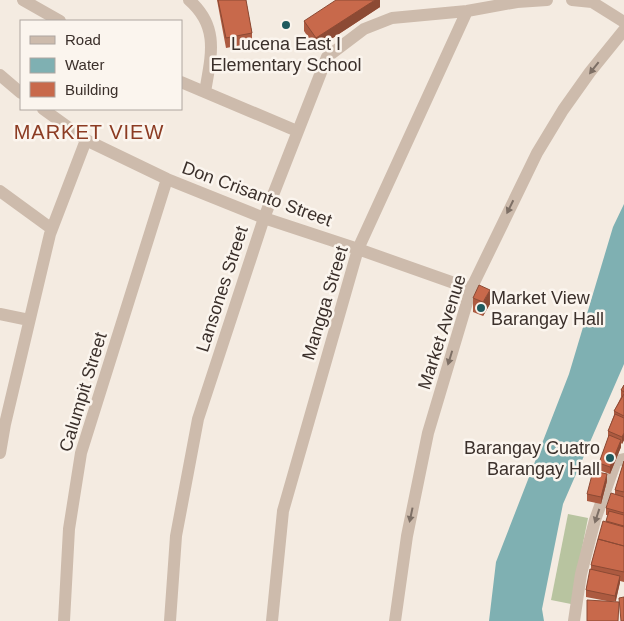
<svg xmlns="http://www.w3.org/2000/svg" width="624" height="621" viewBox="0 0 624 621" font-family="Helvetica,sans-serif">
<rect width="100%" height="100%" fill="#f4ebe1"/>
<!-- green -->
<path fill="#b8c4a0" d="M568,514L588,518L571,604L551,600Z"/>
<!-- water -->
<path fill="#7fb0b2" d="M624,204V364L563,504L542,609L544,621H489L496,562L569,374L613,227Z"/>
<g fill="none" stroke-linecap="round" stroke-linejoin="round">
<!-- minor -->
<path stroke="#cdbbac" stroke-width="12" d="M23,0L60,21
M189,0C220,27 211,56 205,92
M572,0L592,2L624,22
M0,75L21,93
M181,82L297,131
M43,109L86,140L167,179L264,218L358,249L471,289
M0,191L52,229
M0,314L29,320
M0,453L5,424L50,234L86,140
M64,621L69,529L81,453L167,179
M170,621L176,536L198,419L264,218L327,57L364,29L392,18L467,11L517,2L547,0
M272,621L283,511L358,249L467,11
M395,621L407,536L428,433L471,289L537,153L563,110L590,72L624,30
M574,621L581,574L595,520L616,461L624,459"/>
</g>
<!-- wall -->
<path fill="#ac5a40" d="M217,0H246L252,33V43L226,48Z
M380,0V7L316,49L304,31V21Z
M473,298L490,304L483,316L473,312Z
M624,385V440L622,444L621,443V447L610,474L599,470V463L608,438V431L614,415V411L621,397V390Z
M624,461V582L620,581L616,601H607L586,597V590L591,570V565L598,539L606,522L608,515H606V508L615,494V490Z
M607,481L601,504L587,501V494Z"/>
<!-- shaded-wall -->
<path fill="#8c4a34" d="M375,0H380V7L316,49V38Z
M490,290V304L483,316V302Z
M624,433V440L622,444V437Z
M621,440V447L610,474V467Z
M607,474V481L601,504V497Z
M620,576V583L615,603V596Z"/>
<!-- building -->
<path fill="#c8694b" stroke="#8c4a34" d="M218,0H246L252,33L226,38Z
M336,0H375L316,38L304,21Z
M479,285L490,290L483,302L473,298Z
M624,385V392L621,390Z
M624,394V416L614,411Z
M615,414L624,418V433L622,437L608,431Z
M609,435L621,440L610,467L599,463Z
M624,461V492L615,490Z
M593,471L607,474L601,497L587,494Z
M611,493L624,497V513L606,508Z
M609,511L624,515V526L606,521Z
M603,521L624,527V546L598,539Z
M598,539L624,546V572L591,565Z
M590,569L620,576L615,596L586,590Z
M624,597V621H621L619,598Z
M587,600L619,602L618,621H587Z"/>
<!-- one-way arrows -->
<defs><path id="oneway-solid" d="M-6-.8H1V-3.2L6.5 0L1 3.2V.8H-6Z" transform="scale(1.25)"/></defs>
<g fill="#7d6f65">
<use href="#oneway-solid" transform="translate(594 68) rotate(128)"/>
<use href="#oneway-solid" transform="translate(510 207) rotate(116)"/>
<use href="#oneway-solid" transform="translate(450 358) rotate(107)"/>
<use href="#oneway-solid" transform="translate(411 515) rotate(102)"/>
<use href="#oneway-solid" transform="translate(597 516) rotate(108)"/>
</g>
<!-- markers -->
<g fill="#1f5a5e" stroke="#fbf5ee" stroke-width="2">
<circle cx="286" cy="25" r="5"/>
<circle cx="481" cy="308" r="5"/>
<circle cx="610" cy="458" r="5"/>
</g>
<g text-anchor="middle" stroke-width="5" stroke-linejoin="round" paint-order="stroke">
<!-- poi labels -->
<g font-size="18" fill="#3b302b" stroke="#fbf5ee">
<text x="286" y="50">Lucena East I<tspan x="286" dy="21">Elementary School</tspan></text>
<text x="491" y="304" text-anchor="start">Market View<tspan x="491" dy="21">Barangay Hall</tspan></text>
<text x="600" y="454" text-anchor="end">Barangay Cuatro<tspan x="600" dy="21">Barangay Hall</tspan></text>
</g>
<!-- street labels -->
<g font-size="18" fill="#3b302b" stroke="#fbf5ee">
<text transform="translate(257 194) rotate(20)" y="6">Don Crisanto Street</text>
<text transform="translate(222 289) rotate(-72)" y="6">Lansones Street</text>
<text transform="translate(325 303) rotate(-73)" y="6">Mangga Street</text>
<text transform="translate(442 332) rotate(-72)" y="6">Market Avenue</text>
<text transform="translate(83 392) rotate(-73)" y="6">Calumpit Street</text>
</g>
<!-- quarter labels -->
<g font-size="20" letter-spacing="1" fill="#8c3b22" stroke="#fbf5ee">
<text x="89" y="139">MARKET VIEW</text>
</g>
</g>
<!-- legend -->
<rect x="20" y="20" width="162" height="90" fill="#fbf5ee" stroke="#aea6a0"/>
<rect x="30" y="36" width="25" height="8" fill="#cdbbac" stroke="#aea6a0"/>
<text x="65" y="45" font-size="15" fill="#3b302b">Road</text>
<rect x="30" y="58" width="25" height="15" fill="#7fb0b2" stroke="#aea6a0"/>
<text x="65" y="70" font-size="15" fill="#3b302b">Water</text>
<rect x="30" y="82" width="25" height="15" fill="#c8694b" stroke="#aea6a0"/>
<text x="65" y="95" font-size="15" fill="#3b302b">Building</text>
</svg>
